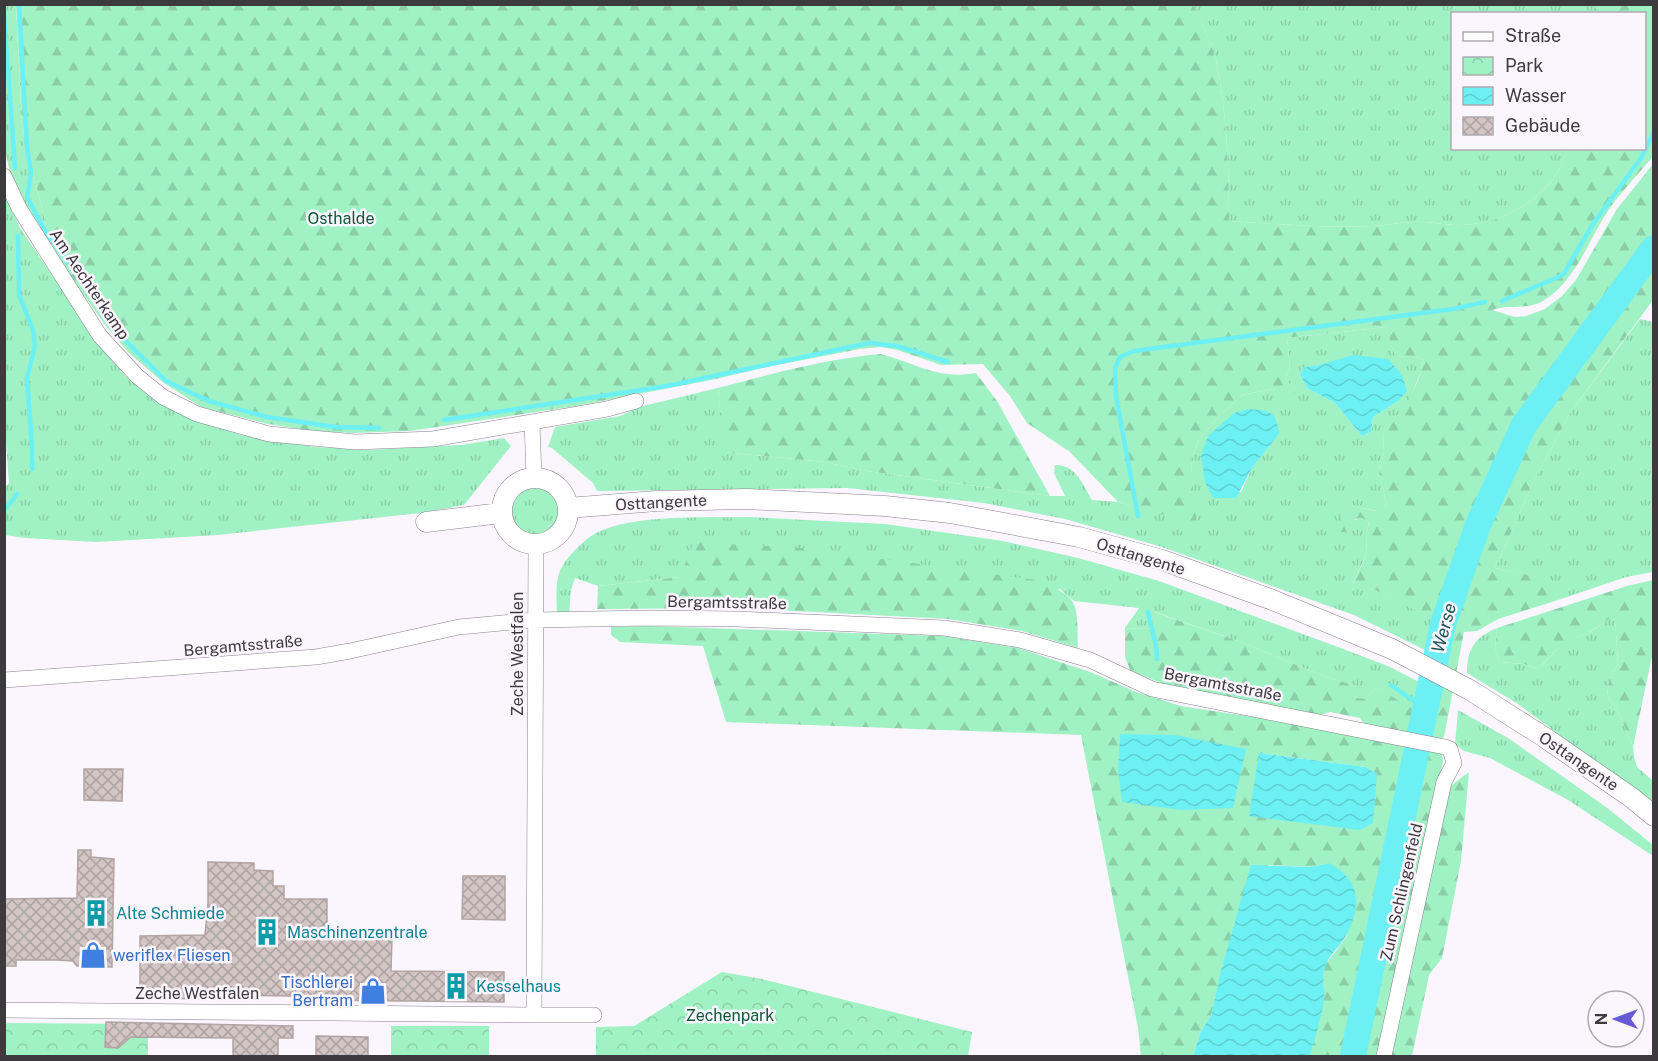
<svg xmlns="http://www.w3.org/2000/svg" width="1658" height="1061" viewBox="0 0 1658 1061" font-family="'Public Sans',sans-serif">
<defs>
<pattern id="grass-tufts" width="24" height="20" patternUnits="userSpaceOnUse" patternTransform="scale(1.5)"><rect width="24" height="20" fill="#a0f1c3"/><path d="M3 7l-1-3M5 7V3M7 7l1-3M15 17l-1-3M17 17v-4M19 17l1-3" fill="none" stroke="#8bcfa9"/></pattern>
<pattern id="forest-firs" width="22" height="20" patternUnits="userSpaceOnUse" patternTransform="scale(1.5)"><rect width="22" height="20" fill="#a0f1c3"/><path d="M5 1l3.5 6h-7zM16 11l3.5 6h-7z" fill="#8bcfa9"/></pattern>
<pattern id="park-crowns" width="20" height="18" patternUnits="userSpaceOnUse" patternTransform="scale(1.5)"><rect width="20" height="18" fill="#a0f1c3"/><path d="M2 6a3 3 0 1 1 6 0M12 15a3 3 0 1 1 6 0" fill="none" stroke="#8bcfa9"/></pattern>
<pattern id="water-waves" width="16" height="10" patternUnits="userSpaceOnUse" patternTransform="scale(1.5)"><rect width="16" height="10" fill="#6df0f3"/><path d="M0 5q4-4 8 0t8 0" fill="none" stroke="#5fcfd1"/></pattern>
<pattern id="building-cross-hatch" width="8" height="8" patternUnits="userSpaceOnUse" patternTransform="scale(1.5)"><rect width="8" height="8" fill="#d3c5c4"/><path d="M0 0l8 8M0 8l8-8" fill="none" stroke="#aca1a1"/></pattern>
</defs>
<rect width="100%" height="100%" fill="#fbf5fe"/>
<!-- grass -->
<path fill="url(#grass-tufts)" fill-rule="evenodd" d="M4,5H16L22,126L52,250L22,199L10,173L4,144Z
M1194,5H1595L1593,13L1452,14V148L1567,149C1556,194 1508,223 1463,225C1447,226 1430,221 1413,222C1399,222 1386,226 1372,226C1324,228 1277,224 1229,221C1229,168 1227,112 1216,60C1211,42 1201,23 1194,5Z
M4,191L20,228L103,350L125,376L154,400L194,420L241,435L315,447L369,450L461,445L504,438L511,446L464,505L421,513L218,535L96,542L25,538L5,535V488L9,483L4,415Z
M1640,319L1653,322V572L1626,577L1558,600L1551,580L1495,568L1532,485L1570,413Z
M1386,327L1393,351L1398,357L1415,356L1423,360L1421,371L1409,401L1383,434L1384,452L1379,473L1387,506L1377,511L1351,506L1340,532L1349,533L1354,520L1362,518L1369,523L1366,534L1367,553L1353,583L1373,589L1435,619L1431,653L1354,615L1162,547L1065,519L984,503L847,488L597,491L593,483L552,448L548,447L555,427L620,416L639,407L718,388L724,452L825,462L867,471L1050,496H1065L1054,473L1055,465C1076,464 1083,485 1092,500L1118,502L1195,523L1191,461L1198,441L1219,416L1242,395L1272,389L1297,392L1285,379L1290,367L1287,338ZM1319,365L1398,401L1373,417L1371,432L1362,436L1335,403L1308,389L1300,375L1304,367ZM1279,434L1252,468L1241,492L1205,482Z
M507 511a27 27 0 1 1 54 0a27 27 0 1 1-54 0Z
M747,517L885,524L1003,541L1078,558L1159,581L1338,647L1388,666L1425,685L1419,714L1376,687L1366,699L1354,697L1356,686L1326,677L1241,642L1155,612L1154,629L1125,628L1139,608L1074,601L1060,589L680,577L598,586L575,578L571,590L569,614L557,615C557,601 554,578 563,565C568,556 587,537 596,533C633,514 705,518 747,517Z
M1610,618H1615L1618,664L1609,679L1607,696L1616,707L1633,747L1634,757L1637,767L1653,781V804L1518,704L1467,673C1467,649 1475,637 1497,628L1495,649L1499,662L1524,664L1537,669C1546,662 1553,653 1561,646C1577,635 1596,631 1610,618Z
M1458,710L1508,738L1606,807L1653,845V856L1568,800L1490,758L1464,751L1455,744Z"/>
<!-- forest -->
<path fill="url(#forest-firs)" fill-rule="evenodd" d="M16,5H1194C1201,22 1211,42 1216,60C1227,112 1229,168 1229,221C1277,224 1324,228 1372,226C1386,226 1399,222 1413,222C1430,221 1447,226 1463,225C1508,223 1556,194 1567,149L1644,148V14L1593,13L1595,5H1653L1654,154L1651,159C1638,174 1624,189 1612,205C1589,237 1577,282 1541,302C1526,310 1508,304 1492,310L1515,317L1526,316L1545,309L1562,296L1576,280L1617,209L1653,164V300L1570,413L1532,485L1495,568L1552,580L1558,600L1498,619L1477,631L1464,632L1444,737L1438,739L1365,725L1360,718L1330,712L1320,715C1260,704 1185,697 1130,670L1125,657V628L1154,629V612L1241,642L1326,677L1357,686L1354,697L1366,699L1376,687L1423,715L1443,624L1373,589L1353,584L1367,553L1366,534L1369,523L1362,518L1355,519L1349,533L1340,532L1343,515L1351,506L1376,511L1387,506L1379,473L1384,452L1383,434C1401,411 1419,390 1423,360L1415,356L1398,357L1393,351L1386,327L1287,338L1290,367L1285,379L1298,393L1272,389L1242,395L1219,416L1198,441L1191,461L1196,524L1118,502L1070,452L1027,423L1010,396L983,364L941,365L897,350L881,347L860,349L762,368L716,379L576,406L410,431L353,433L313,431L268,424L201,407L164,383L129,353L105,325L52,250L22,126Z
M880,354C917,363 936,380 976,373L997,401L1050,496L867,471L825,462L723,452L718,388C771,374 825,359 880,354Z
M694,542L801,548L1036,580C1081,597 1077,603 1078,648L1022,631L948,619L739,608L597,609L598,586L680,577Z
M1653,580V651L1633,747L1616,707L1607,696L1609,679L1618,664L1615,618H1610C1596,630 1579,635 1563,645C1553,652 1546,662 1537,669L1524,664L1499,662L1495,649L1497,628L1627,586Z
M649,626L942,636L1018,648L1093,673L1136,692L1181,706L1324,728L1438,751L1442,755L1443,762L1379,1056H1310L1324,996L1323,977L1325,965L1347,936L1329,863L1312,867L1268,865L1231,938L1211,1016L1201,1031L1193,1056H1141L1138,1028L1081,735L726,722L703,646L620,642L611,635V627ZM1259,753L1366,767L1377,774Z
M1469,772L1461,861L1442,958L1429,975L1412,1056H1389L1449,787Z"/>
<!-- park -->
<path fill="url(#park-crowns)" d="M722,972L762,979L972,1032L968,1056H596V1027L634,1026Z
M5,1023L148,1024V1056H5Z
M391,1026H489V1056H391Z"/>
<!-- water -->
<path fill="url(#water-waves)" d="M1353,355L1388,359L1402,375L1407,391L1398,401L1373,417L1371,432L1362,436L1335,403L1308,389L1300,375L1304,367L1319,365Z
M1248,409C1270,411 1276,410 1279,434L1252,468L1236,498H1213L1205,482L1201,456L1208,436L1234,413Z
M1120,734L1175,735L1246,749L1233,808L1181,810L1122,802L1118,770Z
M1259,753L1366,767L1377,774L1373,823L1360,830L1249,816Z
M1329,863C1360,880 1362,903 1347,934C1342,945 1330,953 1326,965C1321,975 1325,987 1324,997C1322,1017 1315,1037 1310,1056H1193L1201,1031L1211,1016L1221,971L1251,865L1312,867Z"/>
<g fill="none" stroke-linecap="round" stroke-linejoin="round">
<!-- stream -->
<path stroke="#6df0f3" stroke-width="4.5" d="M19,4L27,147L31,173L27,197L44,229L118,333L166,381L209,401L267,417L335,427L379,428
M4,15L15,168
M18,236L19,295L33,330L35,346L27,378L32,446V469
M1502,301L1563,275L1593,224L1641,158L1654,132
M444,420L667,386L869,343L897,346L948,362
M4,511L17,494
M1138,516L1116,396L1115,368L1120,357L1134,351L1453,309L1485,302
M1148,612C1151,629 1157,641 1157,659
M1391,685L1424,708"/>
<!-- river -->
<path stroke="#6df0f3" stroke-width="26" d="M1353,1056L1443,624L1478,525L1524,425L1654,248"/>
</g>
<!-- building -->
<path fill="url(#building-cross-hatch)" stroke="#b2a4a3" stroke-width="1.5" d="M84,769H123L122,801L84,800Z
M78,850H91V857L114,859L112,967L77,966L73,961L56,960H16V966H4V899L77,898Z
M208,862L254,863V870L273,871V886H284V899H327V937L392,938L391,971L504,972V1002L309,1000V998L295,996L209,995L208,999L140,998V936L205,935L208,903Z
M463,876H505V920L462,919Z
M106,1022L293,1026V1038H278V1056H233V1038L131,1037L118,1048L105,1047Z
M316,1036L368,1037V1056H316Z"/>
<g fill="none" stroke-linecap="round" stroke-linejoin="round">
<defs>
<path id="minor" d="M4,176L19,208L100,336L137,376L163,397L197,414L269,434L355,442L433,439L607,409L636,401
M532,422L534,477
M4,680L316,657L350,651L459,627L534,620L649,618L738,619L944,628L1020,640L1090,660L1152,689L1445,747L1450,749L1454,763L1444,782L1384,1056
M4,1010L534,1015L536,545
M534,1015H594"/>
<path id="tertiary" d="M502 511a33 33 0 1 1 66 0a33 33 0 1 1-66 0Z
M568,508L656,501L747,499L885,506L950,513L1079,537L1162,560L1270,599L1392,649L1470,690L1544,737L1632,798L1654,816
M426,522L501,513"/>
</defs>
<!-- minor casing -->
<use href="#minor" stroke="#89828c" stroke-width="16"/>
<!-- tertiary casing -->
<use href="#tertiary" stroke="#89828c" stroke-width="21"/>
<!-- minor -->
<use href="#minor" stroke="#fff" stroke-width="15"/>
<!-- tertiary -->
<use href="#tertiary" stroke="#fff" stroke-width="20"/>
</g>
<!-- icons -->
<defs>
<symbol id="building-bare" viewBox="-9 -9 18 18"><path d="M-4-6H4V6H1V3H-1V6H-4ZM-2.5-4.3h1.7v1.8h-1.7ZM.8-4.3h1.7v1.8H.8ZM-2.5-1h1.7V.8h-1.7ZM.8-1h1.7V.8H.8Z" fill="#0f9aa8" stroke="#fbf5fe" stroke-width="2.5" paint-order="stroke"/></symbol>
<symbol id="shop-bare" viewBox="-9 -9 18 18"><path d="M-5-2.5h2.3a2.7 3.5 0 0 1 5.4 0H5L5.5 6h-11ZM-1.5-2.5h3a1.5 2.3 0 0 0-3 0Z" fill="#3f7fe0" stroke="#fbf5fe" stroke-width="2.5" paint-order="stroke"/></symbol>
</defs>
<g fill-rule="evenodd">
<use href="#building-bare" x="77" y="894" width="38" height="38"/>
<use href="#building-bare" x="248" y="913" width="38" height="38"/>
<use href="#shop-bare" x="74" y="936" width="38" height="38"/>
<use href="#building-bare" x="437" y="967" width="38" height="38"/>
<use href="#shop-bare" x="354" y="972" width="38" height="38"/>
</g>
<g text-anchor="middle" stroke-width="5" stroke-linejoin="round" paint-order="stroke">
<!-- park labels -->
<g font-size="16" fill="#0f5737" stroke="#fbf5fe">
<text x="341" y="224">Osthalde</text>
<text x="730" y="1021">Zechenpark</text>
</g>
<!-- street labels -->
<g font-size="16" fill="#3d3a3e" stroke="#fbf5fe">
<text transform="translate(90 284) rotate(56)" y="6">Am Aechterkamp</text>
<text transform="translate(661 502) rotate(-3)" y="6">Osttangente</text>
<text transform="translate(1141 556) rotate(17)" y="6">Osttangente</text>
<text transform="translate(727 602) rotate(1)" y="6">Bergamtsstraße</text>
<text transform="translate(243 645) rotate(-5)" y="6">Bergamtsstraße</text>
<text transform="translate(517 654) rotate(-90)" y="6">Zeche Westfalen</text>
<text transform="translate(1223 684) rotate(11)" y="6">Bergamtsstraße</text>
<text transform="translate(1579 761) rotate(34)" y="6">Osttangente</text>
<text transform="translate(1401 892) rotate(-77)" y="6">Zum Schlingenfeld</text>
<text x="197" y="999">Zeche Westfalen</text>
</g>
<!-- culture labels -->
<g font-size="16" fill="#0d838f" stroke="#fbf5fe" text-anchor="start">
<text x="116" y="919">Alte Schmiede</text>
<text x="287" y="938">Maschinenzentrale</text>
<text x="476" y="992">Kesselhaus</text>
</g>
<!-- shop labels -->
<g font-size="16" fill="#366cbe" stroke="#fbf5fe" text-anchor="start">
<text x="113" y="961">weriflex Fliesen</text>
<text x="353" y="988" text-anchor="end">Tischlerei<tspan x="353" dy="18">Bertram</tspan></text>
</g>
<!-- water labels -->
<g font-size="18" font-style="italic" fill="#1b5455" stroke="#fbf5fe">
<text transform="translate(1444 628) rotate(-75)" y="6">Werse</text>
</g>
</g>
<!-- border -->
<rect width="1658" height="1061" fill="none" stroke="#3d3a3e" stroke-width="12"/>
<!-- legend -->
<rect x="1451" y="12" width="195" height="138" fill="#fbf5fe" stroke="#afaab1" stroke-width="1.5"/>
<rect x="1463" y="32" width="30" height="9" fill="#ffffff" stroke="#afaab1" stroke-width="1.5"/>
<text x="1505" y="42" font-size="18" fill="#3d3a3e">Straße</text>
<rect x="1463" y="57" width="30" height="18" fill="url(#park-crowns)" stroke="#afaab1" stroke-width="1.5"/>
<text x="1505" y="72" font-size="18" fill="#3d3a3e">Park</text>
<rect x="1463" y="87" width="30" height="18" fill="url(#water-waves)" stroke="#afaab1" stroke-width="1.5"/>
<text x="1505" y="102" font-size="18" fill="#3d3a3e">Wasser</text>
<rect x="1463" y="117" width="30" height="18" fill="url(#building-cross-hatch)" stroke="#afaab1" stroke-width="1.5"/>
<text x="1505" y="132" font-size="18" fill="#3d3a3e">Gebäude</text>
<!-- north arrow -->
<g transform="translate(1616 1019) rotate(270)"><circle r="28" fill="#fbf5fe" stroke="#afaab1" stroke-width="1.5"/>
<path d="M0-4.5L10 22L0 15L-10 22Z" fill="#665ad3"/>
<text y="-9" font-size="16" font-weight="bold" text-anchor="middle" fill="#3d3a3e">N</text>
</g>
</svg>
